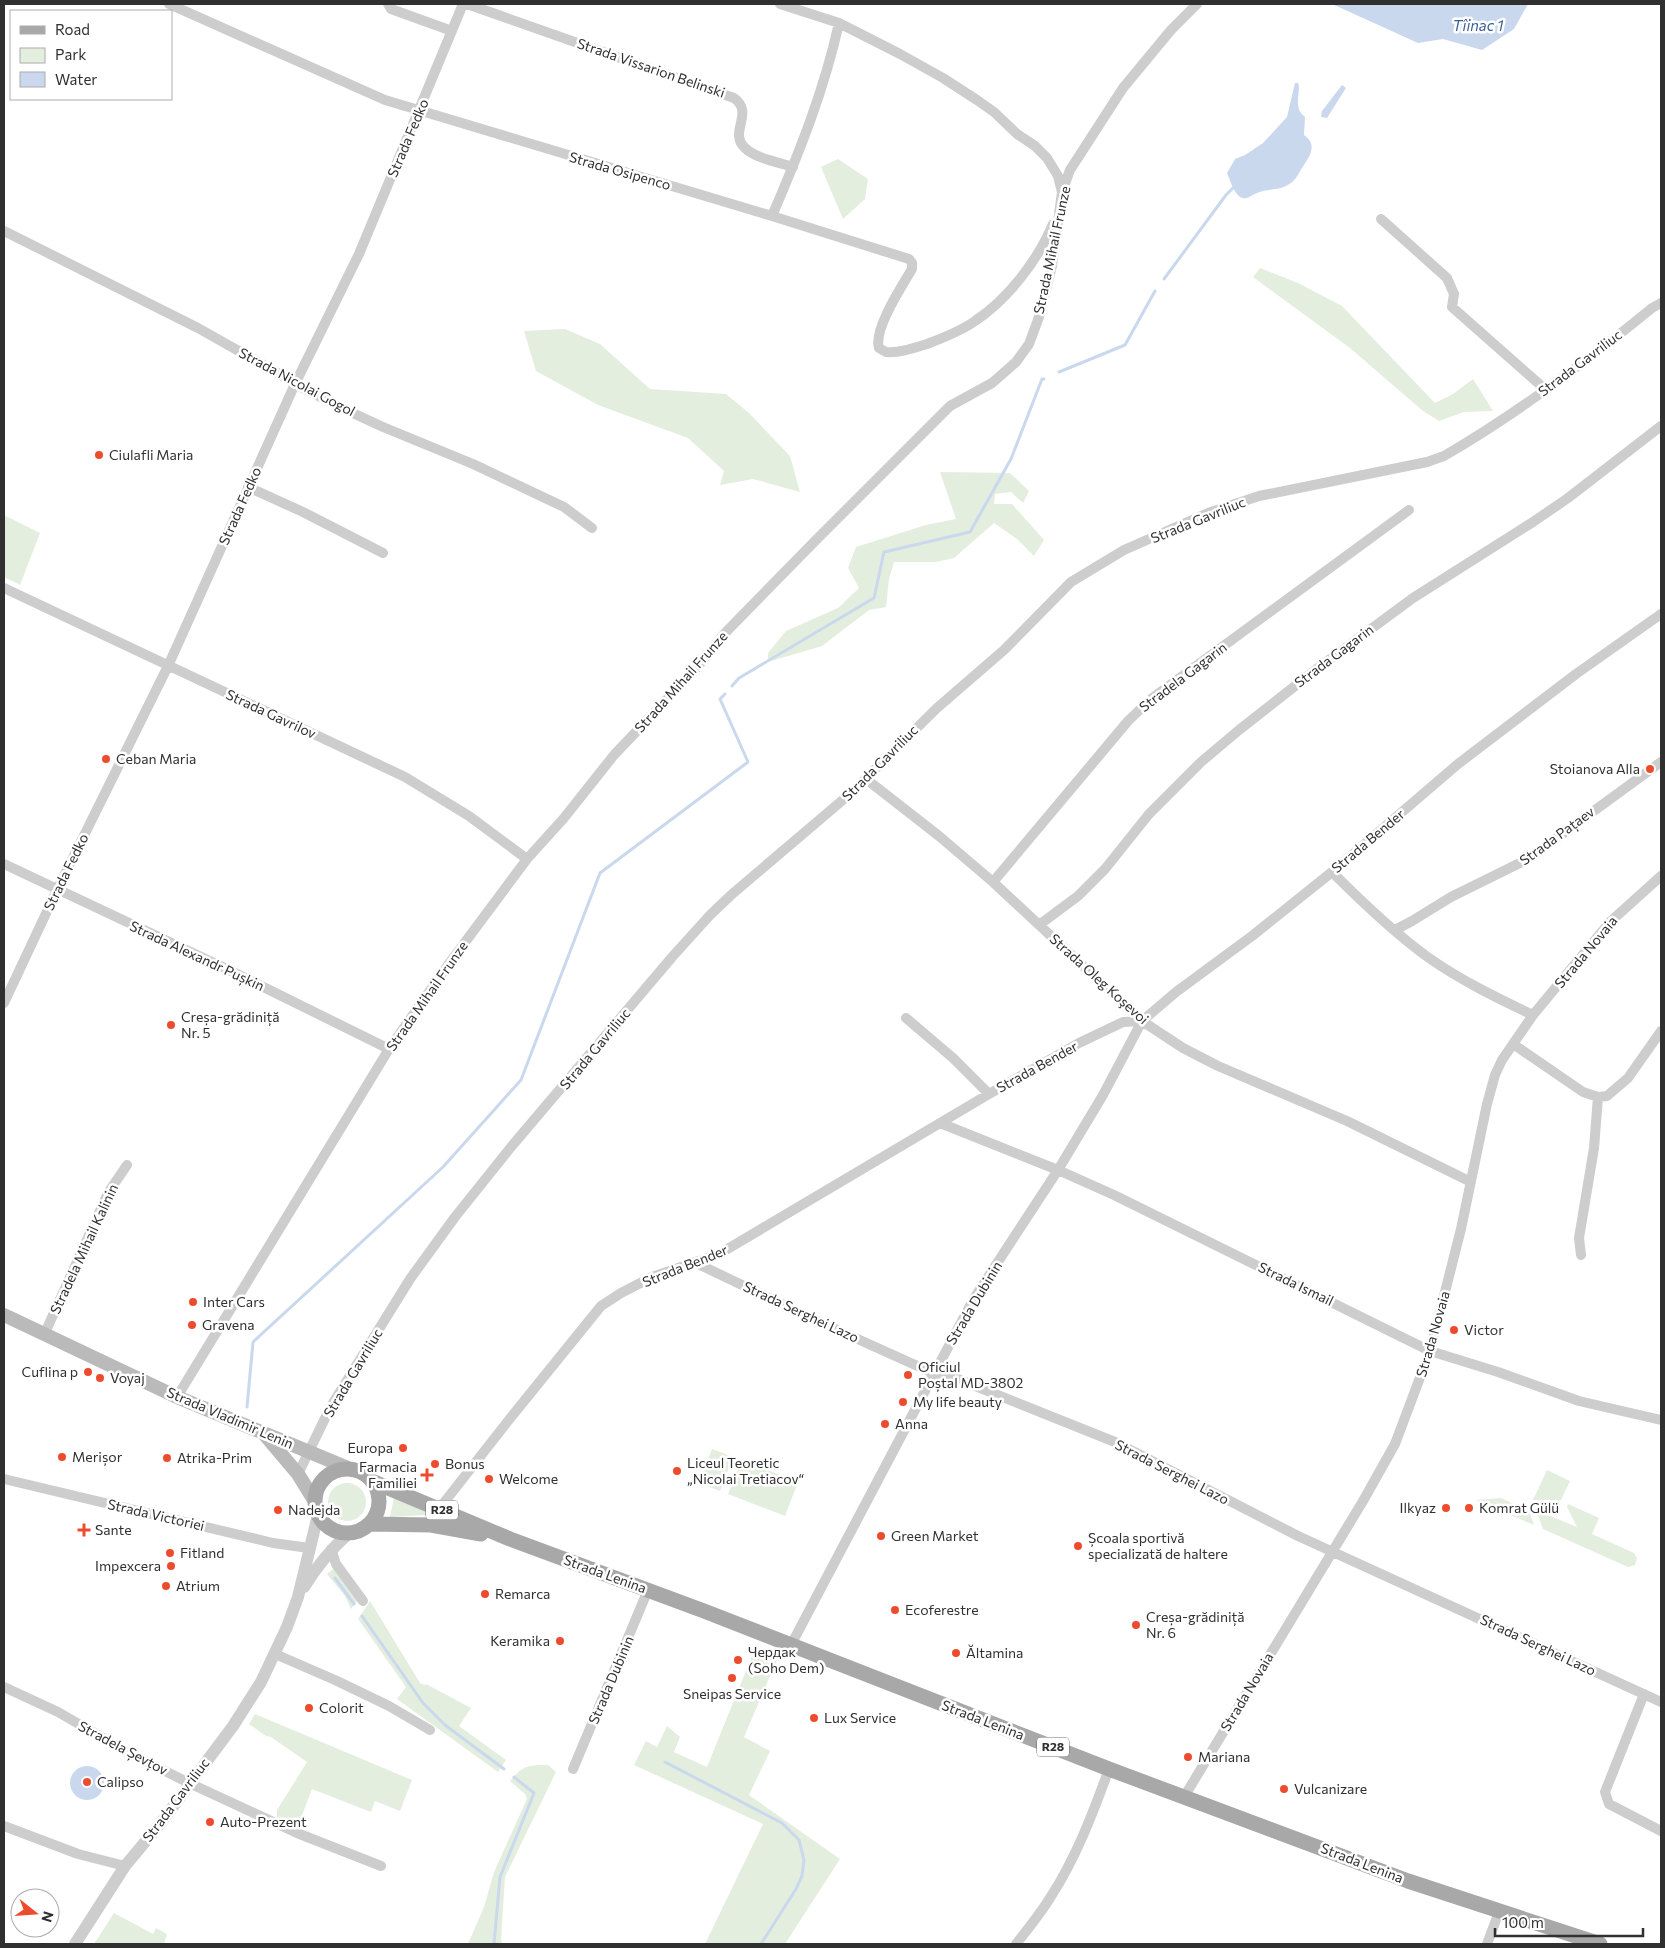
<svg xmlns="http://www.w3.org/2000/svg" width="1665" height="1948" viewBox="0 0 1665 1948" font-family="Commissioner,sans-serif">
<rect width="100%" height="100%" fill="#fff"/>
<!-- green -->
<path fill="#e3eede" d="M838,159L868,179L865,199L843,219L821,167Z
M1260,268L1298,283L1342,306L1435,403L1453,394L1473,379L1493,411L1464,412L1439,421L1423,411L1350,348L1253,277Z
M565,329L600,344L650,389L726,394L749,413L790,456L800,492L753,479L720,485L724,471L688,438L598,405L536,371L524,331Z
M940,472L1010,473L1029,491L1023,503L1011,492L995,494L994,504H1012L1044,540L1034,556L1017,539L994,523L954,558L936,562H894L889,579L886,607L869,610L822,646L768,662V653L786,631L838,608L859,588L848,568L856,547L926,525L956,519Z
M4,515L40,533L20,585L4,577Z
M712,1449L733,1457L720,1491L699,1483Z
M742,1460L798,1482L785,1516L728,1494Z
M1547,1470L1570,1481L1561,1500H1533Z
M328 1502a19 19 0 1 1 38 0a19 19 0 1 1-38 0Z
M394,1497L427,1511L426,1515L390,1517Z
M1501,1498L1529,1511L1534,1525L1476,1500Z
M1568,1504L1599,1518L1592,1534L1634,1553L1637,1558L1635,1565L1628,1567L1543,1529L1536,1510L1577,1527L1567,1507Z
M334,1568L357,1601L351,1609L345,1596L327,1574Z
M370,1601L420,1683L425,1685L426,1684L471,1708L459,1726L506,1760L498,1772L397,1699L406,1687L358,1619Z
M754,1651L777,1660L744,1737L770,1751L749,1795L840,1859L785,1944H705L763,1824L634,1765L646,1741L657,1747L667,1726L680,1737L674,1752L707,1767Z
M255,1714L412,1780L400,1811L375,1801L371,1812L312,1789L297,1828L277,1820V1810L307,1762L271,1737L266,1736L249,1724Z
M538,1765H548L556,1772L505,1877L501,1939L502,1944H468L484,1907L494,1872L527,1799L525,1794L510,1781C519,1770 524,1766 538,1765Z
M114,1913L153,1934L156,1928L167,1934L164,1944H94Z"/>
<!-- water -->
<path fill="#cad8ee" d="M1332,4H1528L1514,29L1482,50L1443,39L1418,43Z
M1295,83H1298L1299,86C1299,97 1294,109 1305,117L1304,135C1317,144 1311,154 1304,165C1297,175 1297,181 1284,187C1276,190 1266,189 1257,193C1251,195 1247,201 1240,197C1234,193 1230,180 1227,173L1235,159L1245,155L1263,143L1287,117Z
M1342,85L1346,88L1327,118L1321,117L1322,111Z
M70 1783a17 17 0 1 1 34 0a17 17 0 1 1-34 0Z"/>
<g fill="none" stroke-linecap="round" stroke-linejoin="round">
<!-- stream -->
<path stroke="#cad8ee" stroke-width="3" d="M1164,279L1226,195L1235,186
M1059,372L1125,345L1155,291
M732,686L739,678L874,598L884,552L970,532L1011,459L1042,379H1044
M247,1407L253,1342L443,1167L521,1080L600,873L748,762L720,699L725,694
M335,1578L354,1604
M362,1616L423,1703L445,1725L504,1769
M665,1762L782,1823L799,1840L804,1860L802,1876L796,1889L761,1944
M494,1944L500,1877L534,1793L514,1777"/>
<!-- minor -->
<path stroke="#cdcdcd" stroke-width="10" d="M169,4L385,100L772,216L909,259L912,263V269C902,286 873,330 879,348L886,352C900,353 914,348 927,344C943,338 961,331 975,321C1008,299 1038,260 1053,224
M388,4L391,9L452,31
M467,4L734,98C755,113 728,132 745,148C757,159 778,162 793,167
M780,4L839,23L900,54L943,78L977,100L994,112L1017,134L1035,146L1047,158L1058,176L1062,192
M772,216C799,153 824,91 839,23
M1381,219L1447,278L1454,294L1452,307L1546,390
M4,231L198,328L276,372L295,384L344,409L383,427L473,464L564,507L592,528
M248,487L303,512L383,553
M4,588L405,777L469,816L527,859
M866,779L939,836L993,882L1142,1021L1183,1048L1218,1066L1347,1121L1471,1182
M4,864L231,971L389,1049
M1332,872C1362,902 1394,933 1429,958C1462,981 1497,998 1533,1015
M993,882L1128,721L1151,699L1409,510
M1039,925L1078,896L1105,869L1149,814L1201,762L1239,730L1318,668L1413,598L1533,522L1568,498L1661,426
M1395,930L1412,921L1451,897L1528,859L1661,762
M4,1003L57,890L168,666L295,384L359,254L463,4
M906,1018L953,1058L989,1094
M1513,1044L1583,1092L1598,1097L1607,1096L1628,1078L1661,1031
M940,1123L1058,1170L1114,1195L1430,1351L1498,1372L1579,1401L1661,1420
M1581,1255L1579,1238L1594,1148L1598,1097
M696,1263L811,1318L933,1373L948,1375L1115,1442L1298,1536L1661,1702
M44,1335L108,1193L127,1165
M177,1397L389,1049L448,965L527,859L564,818L614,755L693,672L725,633L815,541L950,406L992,383L1016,362L1029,344L1039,317L1052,266L1062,192L1070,170L1123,88L1171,30L1197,4
M298,1474L330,1408L410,1279L455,1217L511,1147L673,956L711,914L731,895L851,793L937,708L1004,650L1071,582L1124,550L1208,513L1259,496L1427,462L1444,456C1518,413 1586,362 1652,308L1661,303
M4,1479L273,1543L309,1548
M431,1525L439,1509L508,1421L601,1306L621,1293L652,1277L719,1254L989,1094L1079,1043L1123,1022L1142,1021L1176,992L1252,936L1332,872L1458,764L1576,674L1661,614
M331,1549L336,1564L363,1601
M791,1645L973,1300L1058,1170L1103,1095L1142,1021
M275,1654L335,1680L389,1706L430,1730
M4,1687L58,1712L129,1753L189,1783L297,1833L381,1866
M1644,1694L1605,1792L1609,1804L1661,1831
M573,1769L648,1590
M1184,1797L1363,1501L1395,1444L1430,1351L1461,1229L1487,1104L1495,1075L1502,1060L1533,1015L1610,922L1661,876
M4,1826L78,1854L125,1866
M1016,1944C1028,1929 1040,1914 1050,1898C1076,1858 1093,1813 1109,1769
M1487,1944L1499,1912"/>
<!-- tertiary -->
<path stroke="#cdcdcd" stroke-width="12" d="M304,1587C317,1566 331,1549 349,1533
M75,1944L125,1866L160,1824L233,1726L261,1682L287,1627L298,1597L318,1515"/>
<!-- secondary -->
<path stroke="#bababa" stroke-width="14" d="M4,1315L177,1397L348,1468
M265,1435L298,1474L314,1500"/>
<!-- primary -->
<path stroke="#a8a8a8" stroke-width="15" d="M315 1501a32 32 0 1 1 64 0a32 32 0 1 1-64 0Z
M374,1482L510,1539L704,1611L1109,1769L1408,1881L1600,1944
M370,1524L431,1525L481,1534"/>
</g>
<!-- markers -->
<g fill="#ec4b2e" stroke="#fff" stroke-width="2">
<circle cx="99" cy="455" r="5"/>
<circle cx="106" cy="759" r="5"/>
<circle cx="1650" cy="769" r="5"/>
<circle cx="171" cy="1025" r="5"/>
<circle cx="193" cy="1302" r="5"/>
<circle cx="192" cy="1325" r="5"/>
<circle cx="1454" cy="1330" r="5"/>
<circle cx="88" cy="1372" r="5"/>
<circle cx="908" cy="1375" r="5"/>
<circle cx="100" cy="1378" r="5"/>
<circle cx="903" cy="1402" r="5"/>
<circle cx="885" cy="1424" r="5"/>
<circle cx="403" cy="1448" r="5"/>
<circle cx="62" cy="1457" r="5"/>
<circle cx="167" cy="1458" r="5"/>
<circle cx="435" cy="1464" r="5"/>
<circle cx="677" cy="1471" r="5"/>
<path d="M424.5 1467.5h5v5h5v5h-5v5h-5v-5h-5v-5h5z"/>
<circle cx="489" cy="1479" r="5"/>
<circle cx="1446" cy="1508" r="5"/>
<circle cx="1469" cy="1508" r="5"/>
<circle cx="278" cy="1510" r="5"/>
<path d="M81.5 1522.5h5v5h5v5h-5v5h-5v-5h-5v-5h5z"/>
<circle cx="881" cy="1536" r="5"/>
<circle cx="1078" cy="1546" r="5"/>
<circle cx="170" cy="1553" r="5"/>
<circle cx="171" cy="1566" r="5"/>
<circle cx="166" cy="1586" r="5"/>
<circle cx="485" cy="1594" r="5"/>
<circle cx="895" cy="1610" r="5"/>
<circle cx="1136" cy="1625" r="5"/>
<circle cx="560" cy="1641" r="5"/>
<circle cx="956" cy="1653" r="5"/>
<circle cx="738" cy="1660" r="5"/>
<circle cx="732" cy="1678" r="5"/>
<circle cx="309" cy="1708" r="5"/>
<circle cx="814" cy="1718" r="5"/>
<circle cx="1188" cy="1757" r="5"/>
<circle cx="87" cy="1782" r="5"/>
<circle cx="1284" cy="1789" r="5"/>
<circle cx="210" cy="1822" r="5"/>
</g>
<g text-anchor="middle" stroke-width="5" stroke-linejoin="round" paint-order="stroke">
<!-- shield labels -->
<g fill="#fff" stroke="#6e6e6e" stroke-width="1">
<rect x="426" y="1500.5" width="32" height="19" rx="4"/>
<rect x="1037" y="1737.5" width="32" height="19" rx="4"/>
</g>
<g font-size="12" font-weight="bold" fill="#303030">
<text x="442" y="1514">R28</text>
<text x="1053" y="1751">R28</text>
</g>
<!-- street labels -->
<g font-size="14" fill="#303030" stroke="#fff">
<text transform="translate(651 68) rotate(19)" y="5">Strada Vissarion Belinski</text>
<text transform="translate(408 138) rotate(-67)" y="5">Strada Fedko</text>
<text transform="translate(620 171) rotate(16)" y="5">Strada Osipenco</text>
<text transform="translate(1052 250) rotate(-78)" y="5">Strada Mihail Frunze</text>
<text transform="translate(1580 363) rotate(-37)" y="5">Strada Gavriliuc</text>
<text transform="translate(297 382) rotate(28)" y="5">Strada Nicolai Gogol</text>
<text transform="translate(240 506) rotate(-66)" y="5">Strada Fedko</text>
<text transform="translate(1198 520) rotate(-22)" y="5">Strada Gavriliuc</text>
<text transform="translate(1334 656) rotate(-37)" y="5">Strada Gagarin</text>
<text transform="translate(1183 677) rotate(-37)" y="5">Stradela Gagarin</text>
<text transform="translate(681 682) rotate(-48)" y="5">Strada Mihail Frunze</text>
<text transform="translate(271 714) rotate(25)" y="5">Strada Gavrilov</text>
<text transform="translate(880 763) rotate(-45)" y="5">Strada Gavriliuc</text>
<text transform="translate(1557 836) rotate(-36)" y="5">Strada Pațaev</text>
<text transform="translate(1368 841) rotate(-40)" y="5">Strada Bender</text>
<text transform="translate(66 872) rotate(-64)" y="5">Strada Fedko</text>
<text transform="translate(1586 952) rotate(-50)" y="5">Strada Novaia</text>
<text transform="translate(197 956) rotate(25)" y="5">Strada Alexandr Pușkin</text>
<text transform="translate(1099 979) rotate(42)" y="5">Strada Oleg Koşevoi</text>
<text transform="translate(427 996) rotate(-55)" y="5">Strada Mihail Frunze</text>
<text transform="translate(595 1049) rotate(-50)" y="5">Strada Gavriliuc</text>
<text transform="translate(1037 1067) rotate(-29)" y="5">Strada Bender</text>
<text transform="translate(84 1249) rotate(-65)" y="5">Stradela Mihail Kalinin</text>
<text transform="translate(685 1266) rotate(-22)" y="5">Strada Bender</text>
<text transform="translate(1296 1284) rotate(26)" y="5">Strada Ismail</text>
<text transform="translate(974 1303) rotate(-59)" y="5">Strada Dubinin</text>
<text transform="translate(801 1312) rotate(25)" y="5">Strada Serghei Lazo</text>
<text transform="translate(1433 1334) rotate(-74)" y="5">Strada Novaia</text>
<text transform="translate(353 1373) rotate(-59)" y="5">Strada Gavriliuc</text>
<text transform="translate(230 1418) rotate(23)" y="5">Strada Vladimir Lenin</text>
<text transform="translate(1172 1472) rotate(27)" y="5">Strada Serghei Lazo</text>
<text transform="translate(156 1515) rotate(13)" y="5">Strada Victoriei</text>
<text transform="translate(605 1574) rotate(20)" y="5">Strada Lenina</text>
<text transform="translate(1538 1645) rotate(25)" y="5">Strada Serghei Lazo</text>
<text transform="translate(611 1680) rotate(-67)" y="5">Strada Dubinin</text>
<text transform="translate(1247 1692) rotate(-59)" y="5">Strada Novaia</text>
<text transform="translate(983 1720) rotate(21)" y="5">Strada Lenina</text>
<text transform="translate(123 1748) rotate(28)" y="5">Stradela Șevțov</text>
<text transform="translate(176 1800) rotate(-53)" y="5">Strada Gavriliuc</text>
<text transform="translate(1362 1863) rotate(21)" y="5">Strada Lenina</text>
</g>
<!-- poi labels -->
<g font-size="14" fill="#303030" stroke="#fff" text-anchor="start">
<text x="109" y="460">Ciulafli Maria</text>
<text x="116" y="764">Ceban Maria</text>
<text x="1640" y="774" text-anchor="end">Stoianova Alla</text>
<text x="181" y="1022">Creșa-grădiniță<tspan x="181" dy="16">Nr. 5</tspan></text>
<text x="203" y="1307">Inter Cars</text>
<text x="202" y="1330">Gravena</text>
<text x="1464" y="1335">Victor</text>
<text x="918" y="1372">Oficiul<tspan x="918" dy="16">Poștal MD-3802</tspan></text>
<text x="78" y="1377" text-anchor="end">Cuflina p</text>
<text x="110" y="1383">Voyaj</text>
<text x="913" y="1407">My life beauty</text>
<text x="895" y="1429">Anna</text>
<text x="393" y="1453" text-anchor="end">Europa</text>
<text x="72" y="1462">Merișor</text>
<text x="177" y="1463">Atrika-Prim</text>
<text x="687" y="1468">Liceul Teoretic<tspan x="687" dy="16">„Nicolai Tretiacov“</tspan></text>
<text x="445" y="1469">Bonus</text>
<text x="417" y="1472" text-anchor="end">Farmacia<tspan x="417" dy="16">Familiei</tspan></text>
<text x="499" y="1484">Welcome</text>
<text x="1436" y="1513" text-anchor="end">Ilkyaz</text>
<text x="1479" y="1513">Komrat Gülü</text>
<text x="288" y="1515">Nadejda</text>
<text x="95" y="1535">Sante</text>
<text x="891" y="1541">Green Market</text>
<text x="1088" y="1543">Școala sportivă<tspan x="1088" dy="16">specializată de haltere</tspan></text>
<text x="180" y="1558">Fitland</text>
<text x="161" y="1571" text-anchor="end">Impexcera</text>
<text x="176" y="1591">Atrium</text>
<text x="495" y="1599">Remarca</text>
<text x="905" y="1615">Ecoferestre</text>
<text x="1146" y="1622">Creșa-grădiniță<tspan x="1146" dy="16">Nr. 6</tspan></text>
<text x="550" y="1646" text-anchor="end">Keramika</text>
<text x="748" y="1657">Чердак<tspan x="748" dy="16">(Soho Dem)</tspan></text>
<text x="966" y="1658">Ăltamina</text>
<text x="732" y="1699" text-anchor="middle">Sneipas Service</text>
<text x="319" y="1713">Colorit</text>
<text x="824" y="1723">Lux Service</text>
<text x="1198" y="1762">Mariana</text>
<text x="97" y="1787">Calipso</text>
<text x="1294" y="1794">Vulcanizare</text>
<text x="220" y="1827">Auto-Prezent</text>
</g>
<!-- water labels -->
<g font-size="15" font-style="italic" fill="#3a5e96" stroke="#fff">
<text x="1478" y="31">Tîinac 1</text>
</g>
</g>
<!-- border -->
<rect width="1665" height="1948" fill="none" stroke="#303030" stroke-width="10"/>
<!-- legend -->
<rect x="10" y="10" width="162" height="90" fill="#ffffff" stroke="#acacac"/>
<rect x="20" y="26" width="25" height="8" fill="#a8a8a8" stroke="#acacac"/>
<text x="55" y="35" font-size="15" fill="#303030">Road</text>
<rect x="20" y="48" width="25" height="15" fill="#e3eede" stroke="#acacac"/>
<text x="55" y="60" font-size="15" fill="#303030">Park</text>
<rect x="20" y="72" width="25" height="15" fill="#cad8ee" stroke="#acacac"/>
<text x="55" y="85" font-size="15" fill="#303030">Water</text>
<!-- north arrow -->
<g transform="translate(35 1913) rotate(107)"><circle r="24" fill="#ffffff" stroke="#acacac"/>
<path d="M0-4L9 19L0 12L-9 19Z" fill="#ec4b2e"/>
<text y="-8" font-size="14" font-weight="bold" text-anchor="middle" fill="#303030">N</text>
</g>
<!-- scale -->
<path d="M1495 1928v8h148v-8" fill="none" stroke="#303030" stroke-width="2.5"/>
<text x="1502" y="1928" font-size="15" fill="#303030" stroke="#ffffff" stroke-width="4" paint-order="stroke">100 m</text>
</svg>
